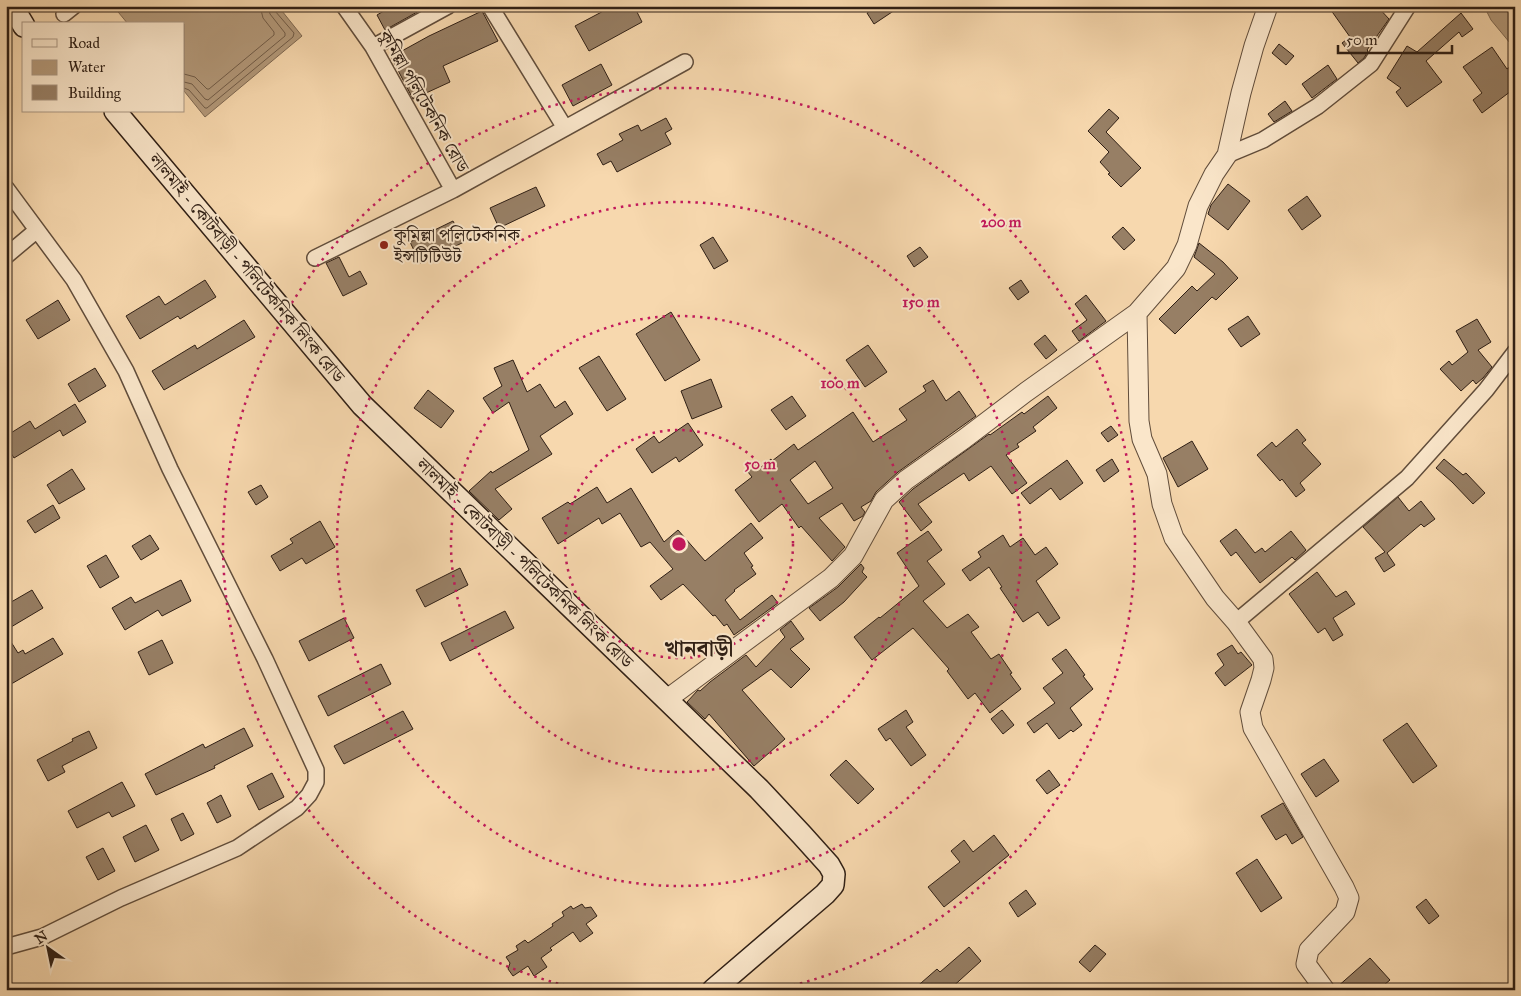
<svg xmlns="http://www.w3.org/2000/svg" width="1521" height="996" viewBox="0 0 1521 996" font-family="'IM FELL Great Primer','Noto Serif Bengali',serif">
<rect width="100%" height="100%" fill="#f7d8ae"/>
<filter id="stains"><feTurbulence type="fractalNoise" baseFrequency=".004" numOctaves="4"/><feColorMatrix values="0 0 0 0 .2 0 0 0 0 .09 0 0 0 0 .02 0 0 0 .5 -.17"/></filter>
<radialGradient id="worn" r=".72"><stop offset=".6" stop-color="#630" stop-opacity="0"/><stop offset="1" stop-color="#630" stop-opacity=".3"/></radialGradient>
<!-- water -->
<path fill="#b3997a" stroke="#7e6852" d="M115,6H278L302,36L205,117L184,91V24H128L114,7Z
M1484,6H1515V49L1491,20Z"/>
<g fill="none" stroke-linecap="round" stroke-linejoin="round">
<!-- shore -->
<path stroke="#715c48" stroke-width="1" d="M184,74L195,77L207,89H209L274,35V32L263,18L260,6
M184,82L192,84L205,99L208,100L285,36V33L270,14L268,6
M184,88L189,90L205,108H207L293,37L294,33L275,11L274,6"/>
</g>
<!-- building -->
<path fill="#977f65" stroke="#2f1f15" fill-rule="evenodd" d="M392,6H428L385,30L377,15Z
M613,6H634L642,22L589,51L575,26Z
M878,6H901L874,24L867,13Z
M1328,6H1377L1389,19L1367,50L1368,51L1364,58L1358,63L1342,43L1350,37Z
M482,11L498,41L443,66L450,82L413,99L391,57L429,36Z
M1461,13L1473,29L1462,37L1459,32L1426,61L1442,82L1407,107L1396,92L1401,88L1387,78L1407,46L1417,52Z
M1279,44L1294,56L1286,65L1272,53Z
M1492,47L1507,69L1515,63V88L1482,113L1473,100L1482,93L1463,67Z
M601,64L612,85L573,106L562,85Z
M1328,65L1337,79L1312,98L1302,84Z
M1285,101L1292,111L1274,122L1268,114Z
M1109,109L1119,118L1106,132L1141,168L1121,187L1108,174L1110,173L1100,162L1109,152L1088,131Z
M666,118L672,129L665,133L671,144L617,172L611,161L603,165L597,154L623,140L619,134L638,125L641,131Z
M1228,184L1250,201L1228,230L1208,214L1211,205Z
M536,187L545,206L499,228L490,208Z
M1307,196L1321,216L1302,230L1288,210Z
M453,221L464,242L420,263L410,242Z
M1123,227L1135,240L1124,250L1112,237Z
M713,237L728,261L714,269L700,245Z
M1199,243L1223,262L1238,278L1216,300L1212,297L1175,334L1159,319L1192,286L1197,291L1215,274L1194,257Z
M920,247L928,257L914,267L907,256Z
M339,257L349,277L360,271L367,284L343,296L326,263Z
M205,280L216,297L180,319L178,316L140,339L126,316L159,296L165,305Z
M1021,280L1029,292L1018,300L1009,288Z
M1086,295L1106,321L1079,341L1072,331L1087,320L1075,304Z
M58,300L70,320L38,339L26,320Z
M671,312L700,360L665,381L636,334Z
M1248,316L1260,334L1241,347L1228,329Z
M1477,319L1491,342L1478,350L1492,367L1483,378L1476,384L1473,380L1461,391L1440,369L1449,361L1452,365L1468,352L1456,331Z
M244,320L255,337L164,390L152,371L195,345L197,349Z
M1045,335L1057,350L1046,359L1034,344Z
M868,345L887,372L865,387L846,360Z
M599,356L626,399L607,411L579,368Z
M513,360L527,392L540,384L555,408L565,401L573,414L540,436L552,454L495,489L512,509L499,520L469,491L491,471L492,473L529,450L509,402L493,413L483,398L502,386L494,368Z
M95,368L106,386L79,402L68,384Z
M711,379L722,407L692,419L681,391Z
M933,380L946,401L959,391L976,416L898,472L876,492L871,501L861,507L865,512L863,516L854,521L842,503L819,518L845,547L832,561L801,526L799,528L782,504L759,522L735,490L752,477L748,472L759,463L761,467L771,459L772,461L794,444L798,450L853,412L873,442L907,420L899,409L926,391L923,386ZM815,461L833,488L808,504L790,480Z
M428,390L454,411L441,428L414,408Z
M792,396L806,416L786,430L771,410Z
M1048,396L1057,408L1033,427L1036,431L1017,444L1019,447L1006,455L1027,483L1012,494L991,466L969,481L964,473L918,504L932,522L921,531L899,502L913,489L989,434L990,435L1022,412L1024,414Z
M75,404L86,422L63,436L60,430L14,458L6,445V436L30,421L35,429Z
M688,423L703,445L679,462L676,457L652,473L636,449L654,436L659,443Z
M1111,426L1118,435L1108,442L1101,433Z
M1297,429L1306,440L1302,443L1321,464L1300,483L1305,490L1296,497L1282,479L1280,481L1257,455L1272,442L1276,447Z
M1192,441L1208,469L1178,487L1163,458Z
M1112,459L1119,471L1104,482L1096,470Z
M1444,459L1463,475L1466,473L1485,493L1473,504L1452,482L1436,468Z
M1067,460L1083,483L1060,500L1051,488L1030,504L1021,493Z
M72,469L85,489L59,504L47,485Z
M261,485L268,497L256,505L248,492Z
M597,487L607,503L631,488L664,542L678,530L705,561L751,523L763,538L744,553L753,566L751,567L756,574L734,590L735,591L725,600L740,620L772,595L778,603L734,635L727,624L724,626L715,615L713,616L683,584L661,600L650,586L673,569L650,542L641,547L620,513L602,524L599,518L558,544L542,518L568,502L570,504Z
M1398,497L1409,511L1421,501L1435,519L1424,527L1421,524L1387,553L1395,565L1384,572L1375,558L1385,552L1363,527Z
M53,505L60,518L35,533L27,521Z
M320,521L335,547L306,564L302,558L280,571L271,556L293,543L290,539Z
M1236,529L1255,553L1262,548L1265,552L1291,531L1306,550L1295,560L1292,557L1260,583L1236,552L1231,556L1220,541Z
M928,531L942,550L927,561L945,584L923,601L947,628L968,614L979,627L971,632L991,659L999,654L1012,673L1010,674L1021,689L990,713L975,693L968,699L947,671L949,669L913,628L872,660L854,637L879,617L880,618L919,586L897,553Z
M150,535L159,549L141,560L132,546Z
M1003,535L1010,547L1023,538L1035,555L1046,547L1058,564L1036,581L1060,618L1048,626L1038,612L1023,622L1000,588L1002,587L989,567L970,581L962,570L981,557L978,552Z
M106,555L119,577L100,588L87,566Z
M861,564L864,568L862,572L867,577L844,602L820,621L809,608L838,587Z
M460,568L468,585L425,607L416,590Z
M1317,572L1336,597L1346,591L1355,604L1333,618L1343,635L1333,641L1325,628L1318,633L1289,594Z
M181,580L191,601L162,616L158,610L125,630L112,608L131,597L135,603Z
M32,590L43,608L6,630V605Z
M505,611L514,628L450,661L441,643Z
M344,618L354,638L309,661L299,641Z
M791,621L804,639L790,649L810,669L791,688L771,669L742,690L785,739L754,766L709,714L705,719L687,702L698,690L700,691L710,682L746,655L756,667L785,637L780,630Z
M6,634L18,653L23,650L25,654L53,638L63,654L6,687Z
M162,640L173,663L149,675L138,652Z
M1232,645L1238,654L1241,652L1252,665L1225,686L1215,673L1224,665L1217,654Z
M1066,649L1085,675L1083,676L1093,689L1070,708L1082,725L1073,732L1071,730L1059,739L1047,723L1034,733L1027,723L1055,703L1043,688L1063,673L1052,659Z
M381,664L391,684L328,716L318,696Z
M906,710L913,722L906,727L926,755L911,766L890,738L886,741L878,729Z
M1002,710L1014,725L1003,734L991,719Z
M403,711L413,729L344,764L334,746Z
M1407,723L1437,766L1413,783L1383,740Z
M244,728L253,746L214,766L215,768L156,795L145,774L203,744L205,748Z
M89,731L97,748L62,766L65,772L48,781L37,760L73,741L72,739Z
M1324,759L1339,781L1316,797L1301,774Z
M846,760L874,789L858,804L830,775Z
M1049,770L1060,785L1047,794L1036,780Z
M272,773L284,797L259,810L247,786Z
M122,782L135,806L112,817L109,812L77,828L68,811Z
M221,795L231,816L217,823L207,803Z
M1283,803L1303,837L1292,844L1286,834L1276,840L1261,816Z
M183,813L194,834L181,841L171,819Z
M146,825L159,850L135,862L123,837Z
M994,835L1009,855L944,907L928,887L960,862L951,851L964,840L973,852Z
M103,848L115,871L98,880L86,857Z
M1257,859L1282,898L1261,912L1236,873Z
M1026,890L1036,904L1018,917L1009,903Z
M1426,899L1439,916L1429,924L1416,907Z
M582,904L585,908L591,907L597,916L586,924L593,933L580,942L573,932L550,948L552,950L541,958L547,967L534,976L528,966L513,976L508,969L510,963L506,957L518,950L516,946L525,940L528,943L553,926L552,924L564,916L562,912L571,906L573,909Z
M1095,945L1106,954L1090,972L1079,962Z
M969,947L981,961L949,990H913L937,969L940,972Z
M1370,958L1390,980L1378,990H1336V988Z"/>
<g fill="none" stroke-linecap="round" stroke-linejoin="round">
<defs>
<path id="minor" d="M344,6L373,47L453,190
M490,6L565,128
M64,14L74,6
M373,47L448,6
M1227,155L1263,140L1318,106L1371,64L1408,6
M6,188L74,280L126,371L170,469L265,659L316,770V782L309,795L297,808L237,848L121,898L42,937L6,947
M6,256L37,230
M315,258L453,190L685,62
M1236,622L1407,478L1486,390L1515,352"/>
<path id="tertiary" d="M1137,313L1139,421L1142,439L1157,474L1162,504L1174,538L1215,598L1236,622L1263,659L1264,668L1261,680L1250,712L1253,728L1344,887L1349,898L1345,912L1309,950L1306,964L1325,990
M666,700L831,578L853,556L884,500L906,480L964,439L1026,392L1137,313L1176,268L1187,245L1198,206L1214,174L1227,155L1241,93L1254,46L1268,6"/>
<path id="secondary" d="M12,6L24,26
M115,111L362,405L759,789L802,835L829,865L834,874L833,885L825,894L713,990"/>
</defs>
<!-- minor casing -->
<use href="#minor" stroke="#614d3b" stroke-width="18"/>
<!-- tertiary casing -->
<use href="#tertiary" stroke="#614d3b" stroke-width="21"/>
<!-- secondary casing -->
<use href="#secondary" stroke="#2f1f15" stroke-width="24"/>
<!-- minor -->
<use href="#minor" stroke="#fae6ca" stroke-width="15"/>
<!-- tertiary -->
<use href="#tertiary" stroke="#fae6ca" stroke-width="19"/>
<!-- secondary -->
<use href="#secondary" stroke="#fae6ca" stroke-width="21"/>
</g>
<!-- distance rings -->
<g fill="none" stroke="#c2185b" stroke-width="2.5" stroke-dasharray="2.5 5">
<circle cx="679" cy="544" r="114"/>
<circle cx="679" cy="544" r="228"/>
<circle cx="679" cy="544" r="342"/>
<path d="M580 989A456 456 0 1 1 778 989"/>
</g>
<!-- markers -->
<circle fill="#8f2418" stroke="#fae6ca" stroke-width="2" cx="384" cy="245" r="5"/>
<g text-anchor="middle" stroke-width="4" stroke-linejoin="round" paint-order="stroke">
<!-- street labels -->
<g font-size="18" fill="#2f1f15" stroke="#fae6ca">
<text transform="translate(424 101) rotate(60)" y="6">কুমিল্লা পলিটেকনিক রোড</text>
<text transform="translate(247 268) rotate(50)" y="6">লালমাই - কোটবাড়ী - পলিটেকনিক লিংক রোড</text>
<text transform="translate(525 563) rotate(44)" y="6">লালমাই - কোটবাড়ী - পলিটেকনিক লিংক রোড</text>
</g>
<!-- poi labels -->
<g font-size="18" fill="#2f1f15" stroke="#fae6ca" text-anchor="start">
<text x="394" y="241">কুমিল্লা পলিটেকনিক<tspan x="394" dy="21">ইন্সটিটিউট</tspan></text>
</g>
<!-- district labels -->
<g font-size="22" font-weight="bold" fill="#2f1f15" stroke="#fae6ca">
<text x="699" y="656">খানবাড়ী</text>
</g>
</g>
<circle cx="679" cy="544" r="8" fill="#c2185b" stroke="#fae6ca" stroke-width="2.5"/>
<g font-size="15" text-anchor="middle" font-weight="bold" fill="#c2185b" stroke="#fae6ca" stroke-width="4" stroke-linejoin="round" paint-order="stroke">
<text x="1001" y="227">200 m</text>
<text x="921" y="307">150 m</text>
<text x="840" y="388">100 m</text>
<text x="760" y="469">50 m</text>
</g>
<!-- margin -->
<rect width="1521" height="996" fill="none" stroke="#f7d8ae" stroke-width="25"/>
<rect x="8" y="8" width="1506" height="981" fill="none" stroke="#2f1f15" stroke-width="2.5"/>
<rect x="12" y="12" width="1496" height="971" fill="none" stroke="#2f1f15"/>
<!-- legend -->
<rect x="22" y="22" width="162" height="90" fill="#fae6ca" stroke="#a99682"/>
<rect x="32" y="39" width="25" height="8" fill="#fae6ca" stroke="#a99682"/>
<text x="68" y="48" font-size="15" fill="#2f1f15">Road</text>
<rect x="32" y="60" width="25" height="15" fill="#b3997a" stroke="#a99682"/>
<text x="68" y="72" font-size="15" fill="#2f1f15">Water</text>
<rect x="32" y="85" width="25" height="15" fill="#977f65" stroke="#a99682"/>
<text x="68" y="98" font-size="15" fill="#2f1f15">Building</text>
<!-- north arrow -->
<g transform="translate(48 948) rotate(327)" stroke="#fae6ca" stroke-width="4" paint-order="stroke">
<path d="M0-4L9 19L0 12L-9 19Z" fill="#2f1f15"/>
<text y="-8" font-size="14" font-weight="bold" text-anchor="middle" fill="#2f1f15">N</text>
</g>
<!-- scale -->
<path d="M1338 45v8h114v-8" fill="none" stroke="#2f1f15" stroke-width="2.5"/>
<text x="1346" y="45" font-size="15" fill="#2f1f15" stroke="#fae6ca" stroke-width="4" paint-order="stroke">50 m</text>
<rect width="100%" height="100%" filter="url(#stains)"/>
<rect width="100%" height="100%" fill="url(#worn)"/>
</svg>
